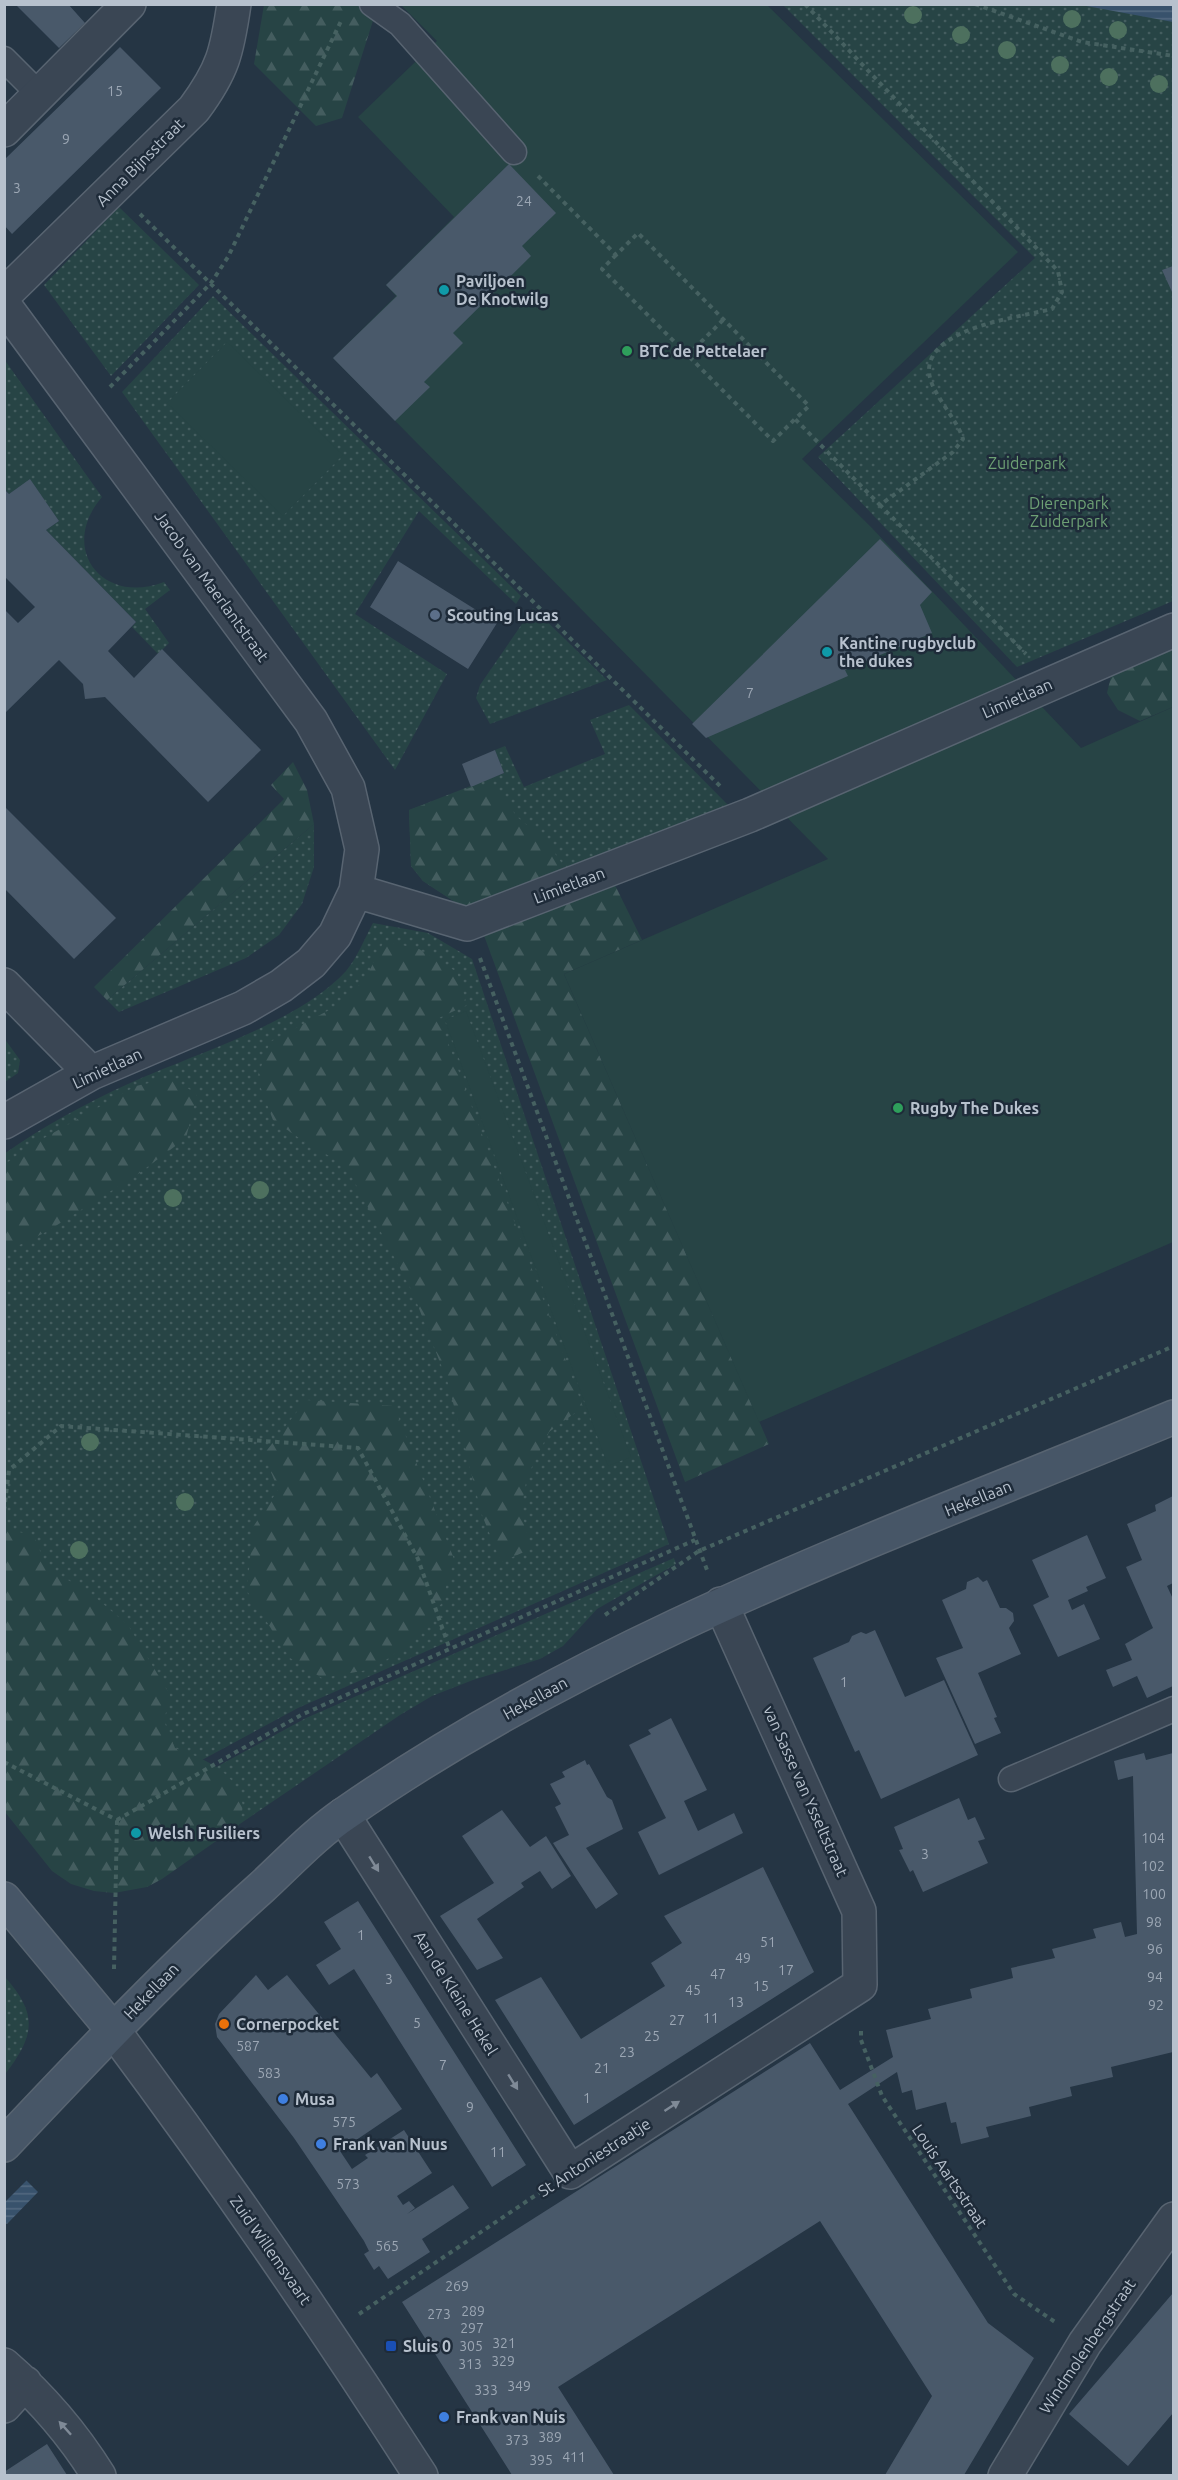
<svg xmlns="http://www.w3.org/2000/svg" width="1178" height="2480" viewBox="0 0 1178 2480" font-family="Ubuntu,sans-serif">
<defs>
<pattern id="grass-dots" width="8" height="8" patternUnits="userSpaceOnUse" patternTransform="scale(1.5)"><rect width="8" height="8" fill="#274445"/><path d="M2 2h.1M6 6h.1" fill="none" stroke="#445d5f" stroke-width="1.8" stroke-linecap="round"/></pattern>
<pattern id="forest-firs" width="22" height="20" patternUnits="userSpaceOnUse" patternTransform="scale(1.5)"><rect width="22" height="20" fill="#274445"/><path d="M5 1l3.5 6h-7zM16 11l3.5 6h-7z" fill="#445d5f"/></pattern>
<pattern id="water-rules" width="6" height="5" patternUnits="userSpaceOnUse" patternTransform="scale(1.5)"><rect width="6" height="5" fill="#38526c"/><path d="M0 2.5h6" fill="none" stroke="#536980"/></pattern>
</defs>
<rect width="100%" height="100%" fill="#253544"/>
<!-- grass -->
<path fill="url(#grass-dots)" d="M783,5H1173V601L1017,667L818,457L1035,258Z
M119,207L199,285L111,376L44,285Z
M213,296L521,596L516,604L419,511L355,614L447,674L395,770L122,392Z
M4,359L102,497C58,548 102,606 164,582L170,590L145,609L169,643L158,654L132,627L136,622L46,530L59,521L30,480L9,494L5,489Z
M533,608L607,680L490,724L476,698L480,685Z
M629,705L731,808L467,910L423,881L411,866L409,810L504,773L495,750L505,746L524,787L605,754L590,720Z
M314,824V867L302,904L279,935L246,958L119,1012L107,1000Z
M373,923L428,933L472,959L669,1544L298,1708L202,1760L5,1752L4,1154C42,1127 86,1103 128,1084C193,1054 297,1024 346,971C357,958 365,938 373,923Z
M4,1038L20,1060L18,1073L5,1082Z
M674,1558L676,1564L597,1609L563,1646L540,1659L473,1680L432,1696L400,1715L147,1887L209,1771L306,1718Z
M5,1977C38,2014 35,2035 6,2073Z"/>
<!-- forest -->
<path fill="url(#forest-firs)" d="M264,5H378L342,118L316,126L254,64Z
M1173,640V707L1140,721L1118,710L1107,693L1113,668Z
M293,762L307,790L314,824L107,1000L94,987L284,799L271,785Z
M472,787H490L506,799L516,816L546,841L561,862L552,877L467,910L423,881L411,866L409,810Z
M611,877L642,940L564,974L769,1444L685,1482L482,930Z
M384,941L419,949L457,972L467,1005L439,1018L583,1407L549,1432L527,1477L521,1509L531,1549L501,1562L482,1515L448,1383L413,1293L345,1164L312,1147L273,1120L257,1078L270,1042L342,1003L366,978Z
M171,1078L197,1094L186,1138L138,1174L46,1232L5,1252V1164L30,1146L136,1086Z
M306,1400L394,1406L454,1559L441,1604L416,1639L373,1669L322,1678L290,1658L247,1591L253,1527L278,1490L264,1454Z
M5,1528L34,1536L47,1568L89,1592L128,1625L170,1695L164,1721L175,1748C201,1758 235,1770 242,1802C244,1808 240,1818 239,1825L162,1879L147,1887L114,1893L94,1891L71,1884L52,1871L5,1812Z"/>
<!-- garden -->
<path fill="#274445" d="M401,5H767L1018,252L802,459L871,527L1081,748L1173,707V1242L759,1422L564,974L828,859L333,358L396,296L386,285L454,217L358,117L437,41Z
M227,342L343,455L283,516L167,403Z
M466,1011L631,1457L608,1466L445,1020Z"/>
<!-- water -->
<path fill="url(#water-rules)" d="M1081,5H1173V22Z
M4,2158L38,2192L7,2224L4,2222Z"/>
<!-- pier -->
<path fill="#253544" d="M4,2155L29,2178L5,2202Z"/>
<!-- building -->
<path fill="#49596a" d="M18,4H68L85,23L59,48L17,6Z
M120,47L161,88L12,234L4,225V160Z
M509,164L556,213L522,246L531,256L453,333L463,343L424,382L430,387L395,421L333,358L397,296L386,285Z
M1173,266V291L1172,292L1162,270Z
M30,479L59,521L46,530L136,622L108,651L134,678L162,649L261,750L208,802L105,697L85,699L83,684L59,660L4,714V609L18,623L35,607L4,576V489L9,494Z
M880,539L932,592L920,605L932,633L845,670L848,676L706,738L692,724Z
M398,561L497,623L468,669L370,607Z
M495,750L504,773L471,787L462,764Z
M4,806L116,918L74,959L4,888Z
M1173,1496V1583L1167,1586L1173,1599V1686L1147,1698L1137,1676L1113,1687L1106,1670L1132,1660L1125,1644L1153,1628L1126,1567L1142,1560L1127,1524L1156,1511L1155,1505Z
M1087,1535L1106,1578L1086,1587L1088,1591L1068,1600L1072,1610L1084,1604L1100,1639L1058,1657L1033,1605L1049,1597L1032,1560Z
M978,1577L983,1582L987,1580L1000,1608H1006L1013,1613L1014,1621L1009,1628L1021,1654L978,1673L997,1717L994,1718L1001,1733L975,1744L936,1658L963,1648L942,1600L966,1589L967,1582Z
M875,1630L905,1697L944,1680L978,1755L881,1799L859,1750L855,1752L813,1658L849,1642L852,1636L861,1632L866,1634Z
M671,1718L707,1790L684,1801L698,1831L734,1813L743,1833L659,1875L638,1832L666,1818L629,1745L651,1734L648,1730Z
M1144,1753L1146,1760L1173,1753V2052L1111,2067L1113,2077L1070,2087L1072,2096L1029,2107L1031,2116L986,2127L989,2137L961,2144L956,2122L951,2123L946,2102L916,2110L912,2090L902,2093L897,2072L848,2104L988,2323L1034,2358L964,2475H885L932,2396L820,2221L558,2387L614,2475H512L402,2302L810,2043L840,2090L893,2057L886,2030L931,2019L928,2009L972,1998L970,1989L1013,1978L1011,1968L1055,1958L1052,1949L1096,1938L1093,1929L1121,1922L1125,1937L1137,1934L1133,1776L1118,1780L1114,1761Z
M585,1760L587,1765L589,1764L607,1797L612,1800L623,1829L586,1848L618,1894L596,1909L553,1843L569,1835L555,1807L561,1804L550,1784L565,1777L562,1772Z
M959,1798L968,1820L975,1817L985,1839L978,1841L988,1863L923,1892L913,1870L910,1872L899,1850L903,1849L894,1827Z
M502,1810L530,1847L546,1836L571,1876L552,1889L540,1871L521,1883L524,1887L477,1919L503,1958L477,1970L440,1916L494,1883L462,1836Z
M763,1867L814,1972L574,2125L495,2000L541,1977L581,2039L665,1986L651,1963L682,1943L664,1916Z
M358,1901L526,2165L492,2187L354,1969L329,1985L316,1965L341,1949L324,1922Z
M256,1975L268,1990L287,1975L371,2078L377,2073L402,2109L340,2151L352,2169L368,2158L365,2155L404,2130L432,2173L397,2196L403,2205L409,2201L415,2208L407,2214L453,2185L469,2208L422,2239L430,2252L388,2279L379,2266L374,2270L364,2254L369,2251L364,2241L294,2138L217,2037L215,2024L219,2014Z
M1173,2293V2413L1128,2466L1069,2414Z
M47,2444L67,2475H4V2472Z"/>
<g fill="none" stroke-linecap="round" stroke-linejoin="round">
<defs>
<path id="lane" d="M372,4L400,24L514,152
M4,59L40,95
M1011,1779L1174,1709"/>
<path id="street" d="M4,130L129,4
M4,295L194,109C223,70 227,52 234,4
M4,305L311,721L348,788L362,849L356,891L335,935L311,963L281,986L243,1008L91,1073L4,1122
M356,891L467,924L750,815L1174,630
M4,985L91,1073
M343,1815L570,2172L860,1985L859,1911L721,1604
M113,2030C221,2175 323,2323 421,2476
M4,2365C41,2397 73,2434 99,2476
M4,2406L25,2383
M1005,2476L1085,2343L1174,2219"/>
<path id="secondary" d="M4,1899L113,2030
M4,2145C88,2056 171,1968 262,1887C289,1862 316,1833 346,1813C598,1637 892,1534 1174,1417"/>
</defs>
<!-- lane casing -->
<use href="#lane" stroke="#586471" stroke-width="27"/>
<!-- street casing -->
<use href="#street" stroke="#586471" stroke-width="36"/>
<!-- secondary casing -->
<use href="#secondary" stroke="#586471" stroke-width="36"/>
<!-- path -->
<path stroke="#466161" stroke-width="4" stroke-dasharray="4.5 4.5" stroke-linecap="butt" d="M805,4L1058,271L1062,292L1052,309C1021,317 931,327 929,369C928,391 956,416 963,439L953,452L880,505L1026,654
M975,4L1082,42L1174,56
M538,176L616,255L638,233L809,406L795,419L880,505
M140,214L720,786
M616,255L602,269L773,441L795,419
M688,355L723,320
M110,387L211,283L228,257L342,19
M480,958L707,1570
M4,1511L9,1470L61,1426L358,1448L418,1559L449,1647
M605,1615L699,1551L1174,1346
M4,1762L117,1820
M117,1820L301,1715L695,1540
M114,1969L117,1820
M861,2031V2040L882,2096L1014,2294L1055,2322
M359,2314L539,2193"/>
<!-- lane -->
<use href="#lane" stroke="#3a4654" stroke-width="24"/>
<!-- street -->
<use href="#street" stroke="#3a4654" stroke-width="33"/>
<!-- secondary -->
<use href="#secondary" stroke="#475667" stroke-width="33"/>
</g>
<!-- trees -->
<g fill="#4d705e">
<circle cx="913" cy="15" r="9"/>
<circle cx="1072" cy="19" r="9"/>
<circle cx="1118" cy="30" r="9"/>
<circle cx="961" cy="35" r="9"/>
<circle cx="1007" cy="50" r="9"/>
<circle cx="1060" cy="65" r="9"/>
<circle cx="1109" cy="77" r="9"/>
<circle cx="1159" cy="84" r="9"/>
<circle cx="260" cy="1190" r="9"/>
<circle cx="173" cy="1198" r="9"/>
<circle cx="90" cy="1442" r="9"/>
<circle cx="185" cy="1502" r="9"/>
<circle cx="79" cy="1550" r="9"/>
</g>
<!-- one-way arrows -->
<defs><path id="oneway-solid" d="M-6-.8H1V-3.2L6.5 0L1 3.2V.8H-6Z" transform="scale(1.5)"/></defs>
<g fill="#7f8a97">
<use href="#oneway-solid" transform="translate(374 1864) rotate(58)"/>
<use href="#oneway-solid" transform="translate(513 2082) rotate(58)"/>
<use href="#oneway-solid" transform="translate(672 2106) rotate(-33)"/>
<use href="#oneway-solid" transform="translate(65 2428) rotate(-132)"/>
</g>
<!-- markers -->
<g fill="#0f9aa8" stroke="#1e2b39" stroke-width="2">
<circle cx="444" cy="290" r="6"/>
<circle cx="827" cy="652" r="6"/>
<circle cx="136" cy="1833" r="6"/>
</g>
<g fill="#2e9e5b" stroke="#1e2b39" stroke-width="2">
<circle cx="627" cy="351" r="6"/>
<circle cx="898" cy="1108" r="6"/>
</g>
<circle fill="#5c6f8a" stroke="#1e2b39" stroke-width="2" cx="435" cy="615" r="6"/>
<circle fill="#e8710a" stroke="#1e2b39" stroke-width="2" cx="224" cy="2024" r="6"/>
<g fill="#3f7fe0" stroke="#1e2b39" stroke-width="2">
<circle cx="283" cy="2099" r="6"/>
<circle cx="321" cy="2144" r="6"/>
<circle cx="444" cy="2417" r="6"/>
</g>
<rect fill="#1a4fb4" stroke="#1e2b39" stroke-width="2" x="385" y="2340" width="12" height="12" rx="3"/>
<g text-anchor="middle" stroke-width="5" stroke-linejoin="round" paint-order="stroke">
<!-- number labels -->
<g font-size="14" fill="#9ca7b4">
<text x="115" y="96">15</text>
<text x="66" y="144">9</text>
<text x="17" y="193">3</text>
<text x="524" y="206">24</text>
<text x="750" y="698">7</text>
<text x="844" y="1687">1</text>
<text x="1153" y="1843">104</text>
<text x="925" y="1859">3</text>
<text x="1153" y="1871">102</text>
<text x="1154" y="1899">100</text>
<text x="1154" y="1927">98</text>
<text x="361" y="1940">1</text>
<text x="768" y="1947">51</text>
<text x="1155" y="1954">96</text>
<text x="743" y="1963">49</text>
<text x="786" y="1975">17</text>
<text x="718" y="1979">47</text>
<text x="1155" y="1982">94</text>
<text x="389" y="1984">3</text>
<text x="761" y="1991">15</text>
<text x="693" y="1995">45</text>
<text x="736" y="2007">13</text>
<text x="1156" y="2010">92</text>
<text x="711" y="2023">11</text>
<text x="677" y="2025">27</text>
<text x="417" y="2028">5</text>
<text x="652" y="2041">25</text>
<text x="248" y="2051">587</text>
<text x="627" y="2057">23</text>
<text x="443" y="2070">7</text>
<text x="602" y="2073">21</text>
<text x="269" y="2078">583</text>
<text x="587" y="2103">1</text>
<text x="470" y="2112">9</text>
<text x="344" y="2127">575</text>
<text x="498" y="2157">11</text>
<text x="348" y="2189">573</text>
<text x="387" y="2251">565</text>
<text x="457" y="2291">269</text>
<text x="473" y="2316">289</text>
<text x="439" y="2319">273</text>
<text x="472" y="2333">297</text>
<text x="504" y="2348">321</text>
<text x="471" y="2351">305</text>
<text x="503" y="2366">329</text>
<text x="470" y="2369">313</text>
<text x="519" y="2391">349</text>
<text x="486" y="2395">333</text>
<text x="550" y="2442">389</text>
<text x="517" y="2445">373</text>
<text x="574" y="2462">411</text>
<text x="541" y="2465">395</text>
</g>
<!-- street labels -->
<g font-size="16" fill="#b7c1cd" stroke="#1e2b39">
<text transform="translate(140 162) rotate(-45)" y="6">Anna Bijnsstraat</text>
<text transform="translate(212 586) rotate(54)" y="6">Jacob van Maerlantstraat</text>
<text transform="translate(1017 698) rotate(-24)" y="6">Limietlaan</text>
<text transform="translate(569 885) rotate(-21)" y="6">Limietlaan</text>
<text transform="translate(107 1068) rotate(-25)" y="6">Limietlaan</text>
<text transform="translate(978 1498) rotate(-22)" y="6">Hekellaan</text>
<text transform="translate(535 1698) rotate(-29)" y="6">Hekellaan</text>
<text transform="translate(806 1791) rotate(66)" y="6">van Sasse van Ysseltstraat</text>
<text transform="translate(151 1991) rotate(-46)" y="6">Hekellaan</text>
<text transform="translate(456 1993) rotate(58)" y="6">Aan de Kleine Hekel</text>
<text transform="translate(594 2157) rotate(-33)" y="6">St Antoniestraatje</text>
<text transform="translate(950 2176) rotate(56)" y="6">Louis Aartsstraat</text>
<text transform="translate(271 2250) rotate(55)" y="6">Zuid Willemsvaart</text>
<text transform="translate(1087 2346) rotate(-56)" y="6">Windmolenbergstraat</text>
</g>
<!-- poi labels -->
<g font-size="16" font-weight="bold" fill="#b7c1cd" stroke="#1e2b39" text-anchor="start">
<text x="456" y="287">Paviljoen<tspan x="456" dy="18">De Knotwilg</tspan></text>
<text x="639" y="357">BTC de Pettelaer</text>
<text x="447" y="621">Scouting Lucas</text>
<text x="839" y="649">Kantine rugbyclub<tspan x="839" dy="18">the dukes</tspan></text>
<text x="910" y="1114">Rugby The Dukes</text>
<text x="148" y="1839">Welsh Fusiliers</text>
<text x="236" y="2030">Cornerpocket</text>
<text x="295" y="2105">Musa</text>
<text x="333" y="2150">Frank van Nuus</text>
<text x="403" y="2352">Sluis 0</text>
<text x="456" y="2423">Frank van Nuis</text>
</g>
<!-- park labels -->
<g font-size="16" fill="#6da074" stroke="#1e2b39">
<text x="1027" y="469">Zuiderpark</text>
<text x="1069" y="509">Dierenpark<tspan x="1069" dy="18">Zuiderpark</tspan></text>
</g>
</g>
<!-- border -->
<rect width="1178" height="2480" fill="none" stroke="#b7c1cd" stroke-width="12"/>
</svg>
